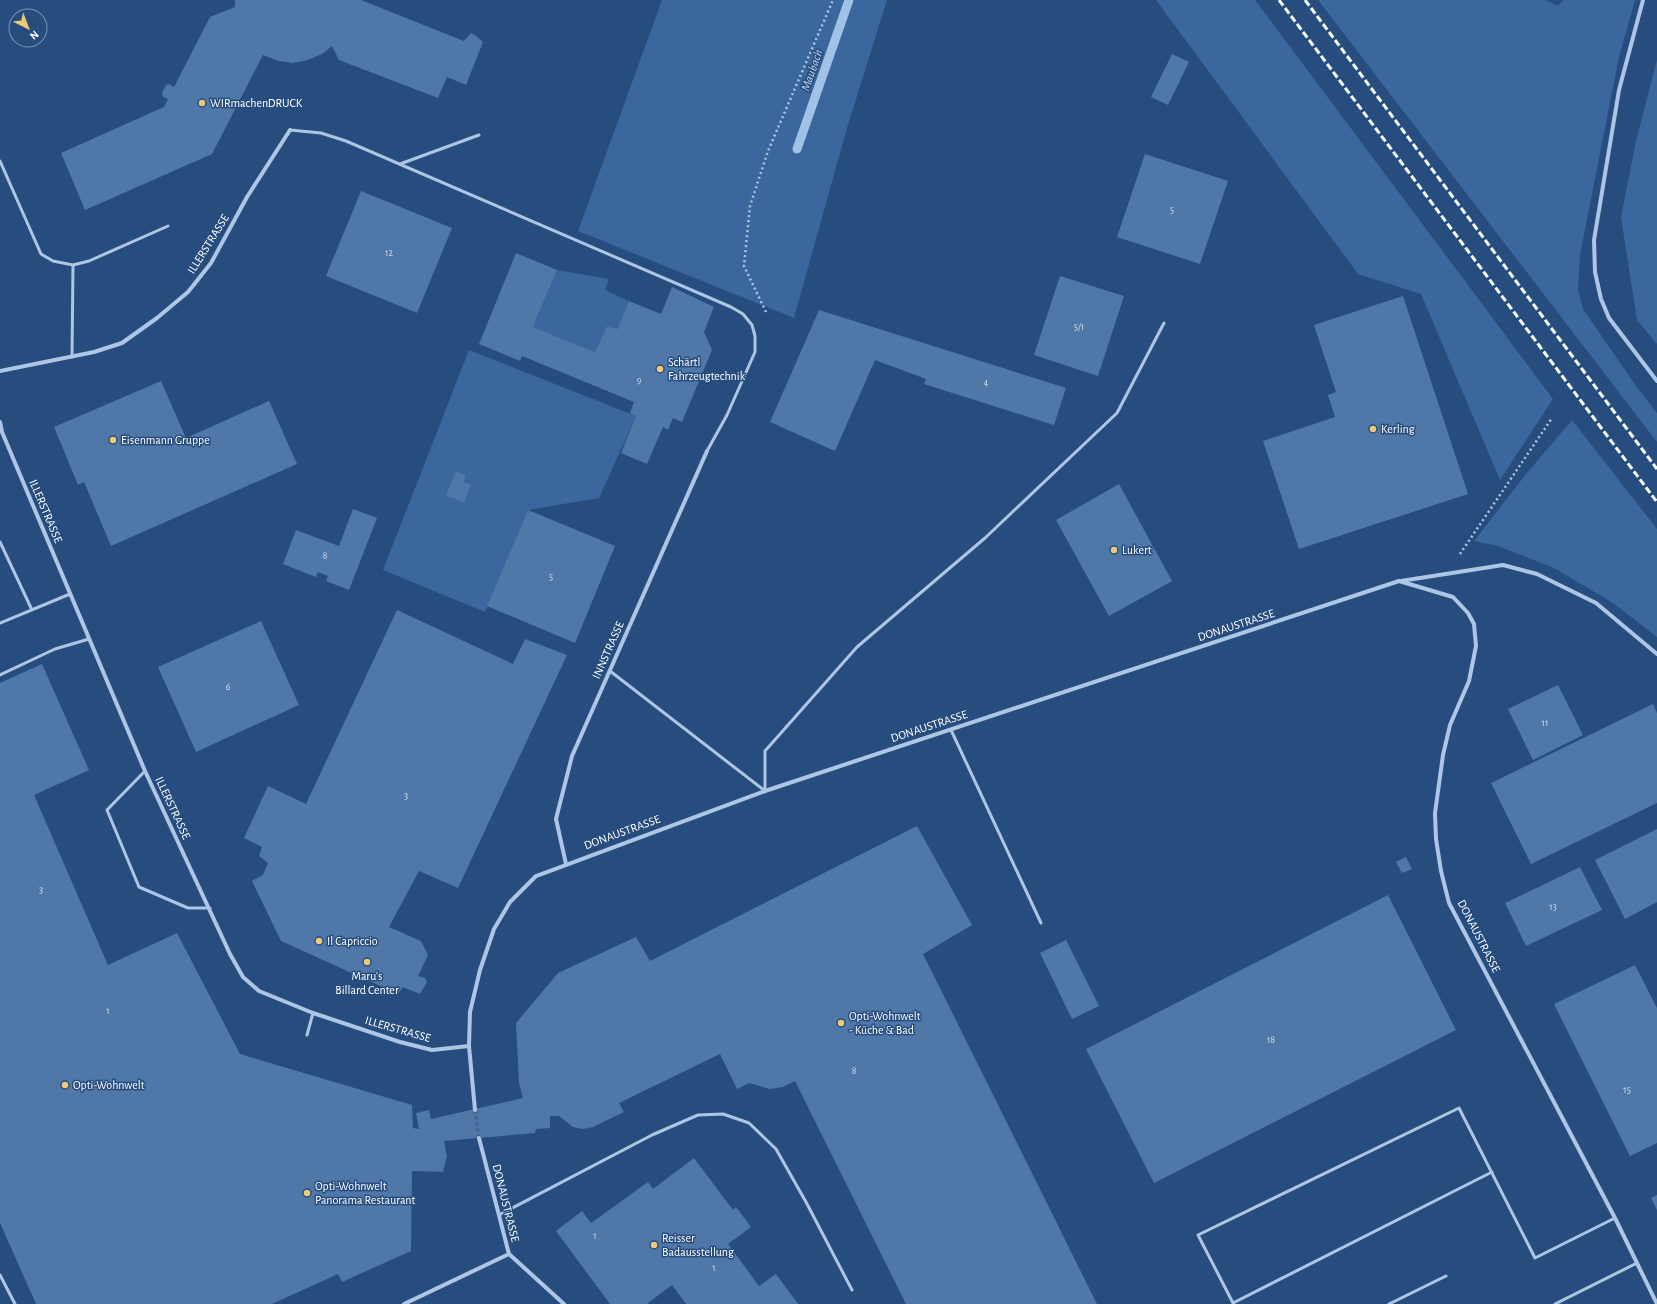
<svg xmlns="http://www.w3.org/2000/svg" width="1657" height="1304" viewBox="0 0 1657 1304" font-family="'Alegreya Sans',sans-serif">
<rect width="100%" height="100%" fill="#274d7e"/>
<!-- green -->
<path fill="#3b679c" d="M662,0H887L847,128L794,318L578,231Z
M1156,0H1255L1553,399L1500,480L1421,294L1358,274Z
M1318,0H1546L1558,6L1563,0H1635L1619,57L1580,255L1578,289L1583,309L1636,386L1657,413V442Z
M1657,60V344L1637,320L1621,217L1636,141Z
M557,270L609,279L605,290L629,301L617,329L607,326L595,352L533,327Z
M469,350L636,416L599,498L528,510L485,612L383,570Z
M1572,420L1657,529V637L1613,603L1554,568L1498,546L1474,541L1526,474Z"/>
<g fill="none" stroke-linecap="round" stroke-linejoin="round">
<!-- stream -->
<path stroke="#a1c1e6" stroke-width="9" d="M797,149L849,0"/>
</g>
<!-- building -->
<path fill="#4f77a7" d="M235,0H361L464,41L471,33L476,36L483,42L466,85L447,77L438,98L339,60L332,46L322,54L308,60L293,63L279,61L263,55L212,154L85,210L61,153L164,107L168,99L163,97L162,93L166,85L169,84L174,87L210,17L235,7Z
M1172,54L1189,62L1168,105L1151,97Z
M1145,154L1228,181L1200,264L1117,237Z
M361,191L452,228L417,313L326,276Z
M516,253L557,270L533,327L595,352L607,326L617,329L629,301L661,314L672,287L714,307L704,332L712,350L682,422L673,418L668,430L663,427L647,464L621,453L636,416L630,413L634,402L522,356L520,361L479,344Z
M1060,276L1124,296L1098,376L1034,355Z
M1403,296L1468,494L1299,549L1263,441L1335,417L1328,395L1336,392L1314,325Z
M819,310L1066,388L1054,425L924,384L926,379L875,360L835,451L770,422Z
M161,381L186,438L269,401L297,464L111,546L84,482L78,485L54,427Z
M456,471L466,476L463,482L471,485L464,503L446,495Z
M1119,484L1172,581L1109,616L1056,520Z
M353,509L377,518L349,590L326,581L328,576L318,572L316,577L283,564L296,530L339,546Z
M528,510L615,546L575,643L487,606Z
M397,610L513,664L525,639L567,655L458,888L419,871L389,927L421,941L428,955L418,976L425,978L427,982L420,994L403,987L398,994L281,941L252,881L263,875L268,863L259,856L262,847L244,838L268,786L306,804Z
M261,621L299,705L196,752L158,667Z
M42,664L89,770L34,795L108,965L177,933L240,1054L412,1105L413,1128L419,1129L416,1113L429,1110L431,1119L523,1098L519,1083L516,1023L558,973L636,937L650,961L917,826L972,925L923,954L1097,1304H906L795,1081L783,1087L770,1089L749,1083L737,1089L720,1054L619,1103L624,1112L593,1127L583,1129L573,1127L559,1116H550V1128L536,1129L535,1133L444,1141L447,1156L443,1172L412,1171L411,1251L342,1282L338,1274L272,1304H36L0,1223V683Z
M1558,685L1583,735L1533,760L1508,709Z
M1653,704L1657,713V803L1531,864L1491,783Z
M1657,829V902L1625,919L1595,860Z
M1406,857L1412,869L1402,873L1396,862Z
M1580,867L1602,910L1526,946L1505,903Z
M1388,895L1456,1030L1154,1183L1086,1049Z
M1066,940L1099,1006L1072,1019L1040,953Z
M1635,965L1657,1008V1143L1630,1156L1554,1004Z
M694,1158L733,1210L736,1207L751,1227L728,1244L759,1286L776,1274L798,1304H686L672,1285L648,1303L649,1304H610L556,1231L582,1211L591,1223L648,1182L653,1189Z
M1657,1195V1210L1651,1198Z"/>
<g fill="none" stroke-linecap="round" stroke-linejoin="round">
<!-- street-tunnel -->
<path stroke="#476891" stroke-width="4" stroke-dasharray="4 2" stroke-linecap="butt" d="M475,1110L479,1138"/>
<!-- path -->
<path stroke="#adc6e5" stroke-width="2.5" stroke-dasharray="2 3" stroke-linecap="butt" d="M766,312L744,266L750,206L768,151L833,0
M1460,554L1552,418"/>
<!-- lane -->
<path stroke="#adc6e5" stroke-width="3" d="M290,130L321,133L346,141L731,307L743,314L752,325L755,336V352L727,415L707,451
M0,161L41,254L53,261L73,265L89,261L168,226
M400,164L479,135
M72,357L73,265
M0,542L32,610
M0,623L70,594
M610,671L765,791
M0,675L55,649L89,639
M951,730L1041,923
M145,771L107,810L139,887L188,908H210
M765,791V751L857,647L985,538L1117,413L1164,323
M307,1035L313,1013
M1492,1172L1233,1303L1198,1235L1459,1108L1535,1258L1615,1218
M499,1215L652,1135L698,1115L723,1114L749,1123L776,1149L806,1202L852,1290
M0,1275L15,1304
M1389,1304L1446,1276
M1555,1304L1637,1263"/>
<!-- street -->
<path stroke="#adc6e5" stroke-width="4" d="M1643,0L1619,90L1594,240L1595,272L1601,299L1609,318L1657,381
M0,371L94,352L122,343L157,318L188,292L211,263L247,197L290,130
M0,422L2,432L145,771L230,954L243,977L259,991L313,1013L400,1042L432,1050L469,1046
M1401,581L1503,565L1537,574L1596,603L1657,654
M566,864L556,819L572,756L707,451
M475,1110L469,1046L470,1012L480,970L494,929L510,902L536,876L765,791L1399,581L1453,597L1468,613L1474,624L1476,646L1469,681L1450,725L1443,755L1435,813L1436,839L1441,871L1449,903L1615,1218L1657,1304
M479,1138L509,1254
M509,1254L564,1304
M404,1304L509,1254"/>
<!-- rail -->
<path stroke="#fff" stroke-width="3" stroke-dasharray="7 3" stroke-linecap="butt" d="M1279,0L1657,502
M1305,0L1657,469"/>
</g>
<!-- markers -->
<g fill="#edca73" stroke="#274d7e" stroke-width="1.5">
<circle cx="202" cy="103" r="4"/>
<circle cx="660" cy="369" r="4"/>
<circle cx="1373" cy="429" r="4"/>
<circle cx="113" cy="440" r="4"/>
<circle cx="1114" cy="550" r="4"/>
<circle cx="319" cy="941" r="4"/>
<circle cx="367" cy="962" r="4"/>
<circle cx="841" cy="1023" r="4"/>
<circle cx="65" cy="1085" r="4"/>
<circle cx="307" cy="1193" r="4"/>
<circle cx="654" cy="1245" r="4"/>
</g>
<g text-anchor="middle" stroke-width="3" stroke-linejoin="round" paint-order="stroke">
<!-- number labels -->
<g font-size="10" fill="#d3dde9">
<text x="1172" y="213">5</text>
<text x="389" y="256">12</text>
<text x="1079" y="330">5/1</text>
<text x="639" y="383">9</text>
<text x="986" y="386">4</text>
<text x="325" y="559">8</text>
<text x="551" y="580">5</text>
<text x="228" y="690">6</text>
<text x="1545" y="726">11</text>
<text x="406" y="799">3</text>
<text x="41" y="893">3</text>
<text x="1553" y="910">13</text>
<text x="108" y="1014">1</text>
<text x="1271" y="1043">18</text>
<text x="854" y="1074">8</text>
<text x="1627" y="1093">15</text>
<text x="595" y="1239">1</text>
<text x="714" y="1271">1</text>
</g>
<!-- poi labels -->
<g font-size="12" fill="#fff" stroke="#274d7e" text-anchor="start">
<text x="210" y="107">WIRmachenDRUCK</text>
<text x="668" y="366">Schärtl<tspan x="668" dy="14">Fahrzeugtechnik</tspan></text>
<text x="1381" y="433">Kerling</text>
<text x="121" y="444">Eisenmann Gruppe</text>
<text x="1122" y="554">Lukert</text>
<text x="327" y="945">Il Capriccio</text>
<text x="367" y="980" text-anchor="middle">Maru's<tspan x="367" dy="14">Billard Center</tspan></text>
<text x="849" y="1020">Opti-Wohnwelt<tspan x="849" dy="14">- Küche &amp; Bad</tspan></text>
<text x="73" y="1089">Opti-Wohnwelt</text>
<text x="315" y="1190">Opti-Wohnwelt<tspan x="315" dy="14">Panorama Restaurant</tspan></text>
<text x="662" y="1242">Reisser<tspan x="662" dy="14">Badausstellung</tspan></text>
</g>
<!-- street labels -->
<g font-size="12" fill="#fff" stroke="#274d7e">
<text transform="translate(208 244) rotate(-58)" y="4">ILLERSTRASSE</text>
<text transform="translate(46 511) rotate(67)" y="4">ILLERSTRASSE</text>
<text transform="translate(1236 625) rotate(-18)" y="4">DONAUSTRASSE</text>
<text transform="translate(608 650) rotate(-66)" y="4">INNSTRASSE</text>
<text transform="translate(929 726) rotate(-18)" y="4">DONAUSTRASSE</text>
<text transform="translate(173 808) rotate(65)" y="4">ILLERSTRASSE</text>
<text transform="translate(622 832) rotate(-20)" y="4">DONAUSTRASSE</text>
<text transform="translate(1479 936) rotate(63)" y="4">DONAUSTRASSE</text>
<text transform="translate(398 1029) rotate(16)" y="4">ILLERSTRASSE</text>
<text transform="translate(506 1203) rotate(76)" y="4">DONAUSTRASSE</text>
</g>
<!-- water labels -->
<g font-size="13" font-style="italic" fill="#b8d0ed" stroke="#274d7e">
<text transform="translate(811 70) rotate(-71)" y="5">Maubach</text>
</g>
</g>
<!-- north arrow -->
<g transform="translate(28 28) rotate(138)"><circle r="19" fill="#274d7e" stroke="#7d94b2"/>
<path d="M0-3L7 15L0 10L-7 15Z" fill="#edca73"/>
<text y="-6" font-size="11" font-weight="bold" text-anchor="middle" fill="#ffffff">N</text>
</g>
</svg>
